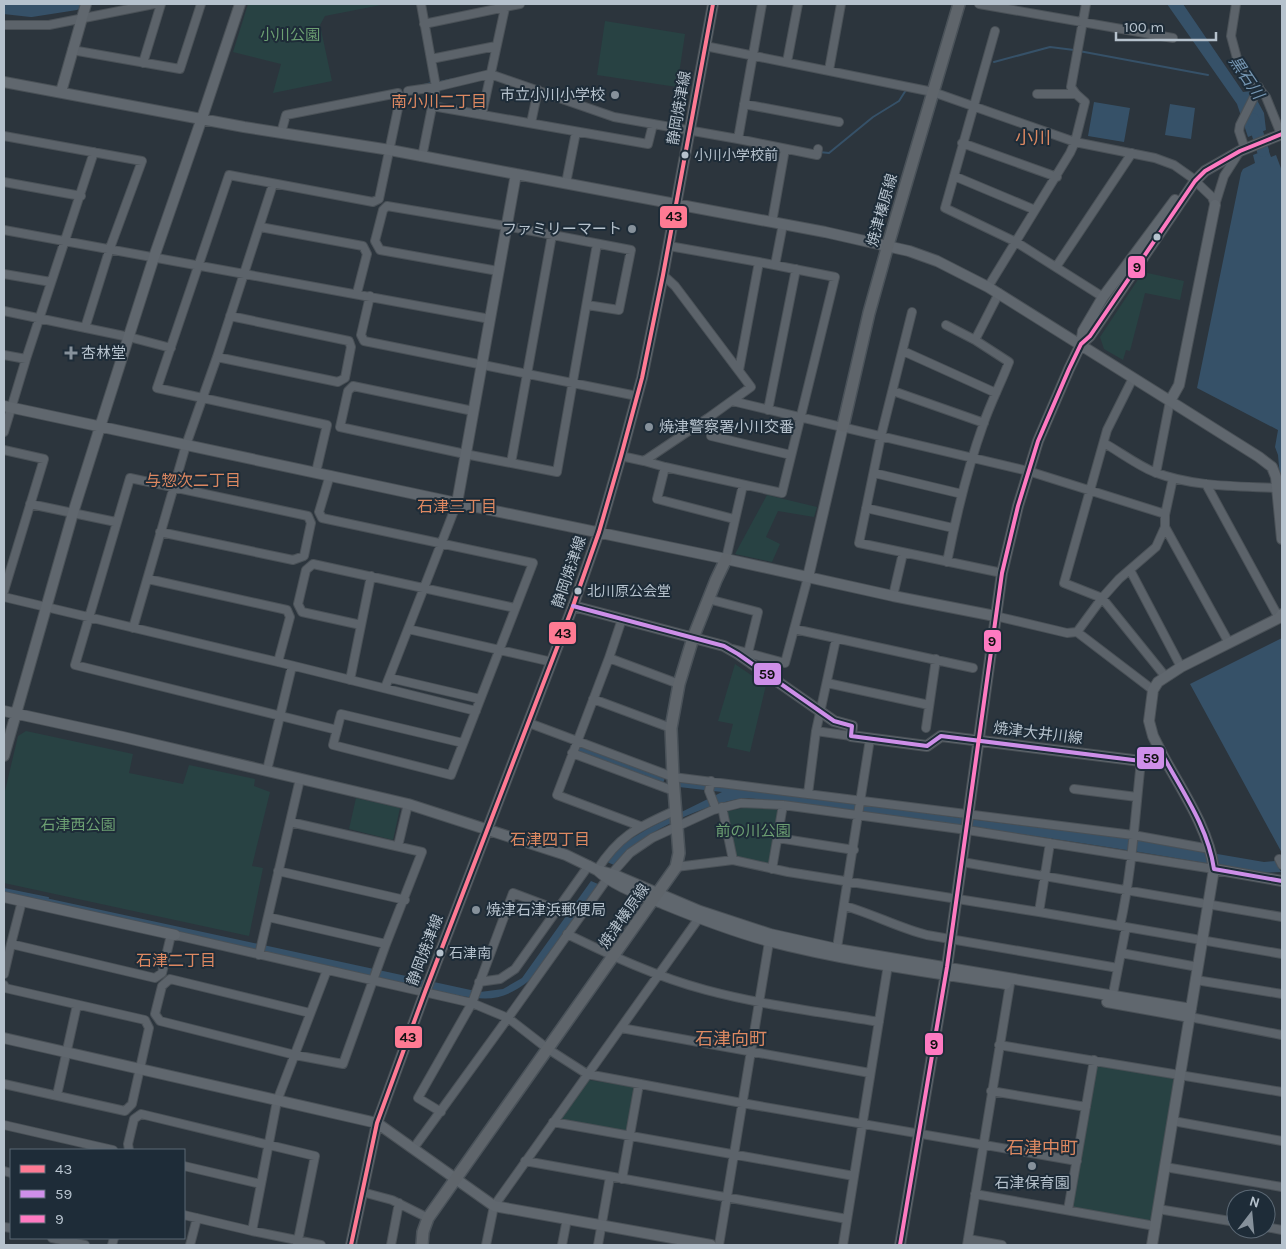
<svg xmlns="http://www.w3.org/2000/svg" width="1286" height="1249" viewBox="0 0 1286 1249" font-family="Karla,'Noto Sans JP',sans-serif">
<rect width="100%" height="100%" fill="#2c353d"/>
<!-- green -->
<path fill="#284243" d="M248,4H386L325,16L320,25L332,81L273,93L281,64L233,52Z
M605,21L685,34L677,87L597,75Z
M1143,272L1184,281L1180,300L1145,293L1130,351L1126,350L1123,360L1104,349L1100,337Z
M767,495L817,507L814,517L778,511L766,537L780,544L772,562L735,554Z
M735,664L766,685L750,752L727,747L733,724L718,721Z
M26,731L133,754L129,773L183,784L189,765L255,779L254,786L270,792L252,866L263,868L249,936L4,883V795L18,736Z
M356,798L400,808L393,840L349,829Z
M749,807L779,810L771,863L768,864L735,858L727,813L728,811Z
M1100,1064L1173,1076L1175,1079L1152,1218L1148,1221L1075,1209L1073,1205L1096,1066Z
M589,1080L635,1087L628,1132L559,1121Z"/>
<!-- water -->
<path fill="#365168" d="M1167,4H1183L1243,92L1252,91L1264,113L1266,130L1248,137L1237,104Z
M1094,102L1130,108L1124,142L1088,136Z
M1170,104L1195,108L1191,139L1165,135Z
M1268,149L1271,157L1276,155L1282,171V500L1278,455L1275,447L1278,430L1197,388L1241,173L1243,169L1255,163L1253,155Z
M1282,638V853L1190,684Z
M580,746L665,778L663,783L578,751Z
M680,782L845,801L953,817L1124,838L1264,862L1275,861L1281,872L1262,873C1092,842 920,819 748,798C715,800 655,827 630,849C625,854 619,860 614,865L607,862V860L624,843L649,828L722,792L679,787Z
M591,881L598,884L597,886L530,980C503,1001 489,1001 456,995L4,893V889L480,992L503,989L522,978Z"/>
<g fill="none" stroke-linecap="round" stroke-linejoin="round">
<!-- stream -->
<path stroke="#365168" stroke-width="2" d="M1079,51L1208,75
M994,62L1050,47L1074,50
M440,82L453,79
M424,85L431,83
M819,152L829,153L873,117L899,101L906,90
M4,889L48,898"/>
<!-- river -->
<path stroke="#365168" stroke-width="12" d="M4,8L31,11L76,4
M1253,119L1263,151"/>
<defs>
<path id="street" d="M421,4L436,87L422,157
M979,4L1173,38
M1236,4L1231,36L1238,62L1266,97L1281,134
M424,24L520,4
M4,25H49L154,4
M995,31L945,208L1016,242L1103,297
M705,46L933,92L1075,142L1155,158L1174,165L1191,177L1212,197L1215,205
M72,50L180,69L201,4
M431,59L496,46
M787,62L798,4
M143,63L161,4
M829,70L841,4
M408,91L436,87L490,74L614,117L738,139L817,155L818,149
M1037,94H1076
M744,104L839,122
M432,106L648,144L653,124
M482,114L505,8
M531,123L538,90
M281,133L286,115L398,93L400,99L379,199L373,202L229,175L157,388L327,425L316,472
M4,136L142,161L110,248L85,328
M738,139L762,4
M962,143L1057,177
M1245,149L1239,131L1240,125L1259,87
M954,176L1035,210
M4,182L81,196
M566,183L576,132
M1215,205L1224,176L1238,154
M772,222L785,149
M260,227L363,246L367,254L357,293
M4,230L490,319
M669,246L759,262L739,370
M775,265L783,224
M1056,267L1132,153
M498,271L380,250L375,241L383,210L387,206L506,226L631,250L619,310L587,305
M4,274L51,282
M988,287L1070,153L1075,142L1085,102L1076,94L1071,87L1086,4
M370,296L361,335L364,341L637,396
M4,311L129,337L171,348
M912,312L881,436L859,543L1002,573
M946,325L975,340L1009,362C1001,383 990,404 983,425C967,470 956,516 947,562
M975,340L999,293
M903,351L996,393
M4,355L26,359L94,152
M217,357L338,382L345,378L351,347L349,341L230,316
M1133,378L1107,430L1064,583L1102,598L1165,676
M893,391L984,423
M732,401L1028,471L1165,514
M768,410L796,269
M473,411L353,386L348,391L340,427L465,454L557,472L597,244
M4,432L26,359
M711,436L791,455
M1104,443C1120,452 1137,465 1154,472C1193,487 1236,486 1277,488
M4,450L44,459L4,591
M621,456L644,461L708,418L751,387L675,286L663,275
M644,461L665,467L782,493L835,277L759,262
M511,463L552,235
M665,467L657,499L734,519
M874,473L962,494
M1156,473L1170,401
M330,475L319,512L322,518L533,563L451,775L333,745L341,714L463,743
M1206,484L1279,618
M30,504L116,522
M866,508L953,528
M1165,527L1229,643
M160,532L293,560L304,556L311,523L308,516L130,478L75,665L337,730
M726,559L743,485
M1130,570L1181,667
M148,579L287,610L290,617L278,662
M893,596L903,553
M4,597L278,662L476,711
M708,599L758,612L748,653
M995,616L1067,633L1077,632
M622,619L609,658L557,795L640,826
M361,625L302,612L298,604L306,570L313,564L515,608
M133,628L186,445L217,357L273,184
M408,629L552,662
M794,629L973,668
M733,649L785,663L808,577
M609,658L679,684
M390,678L480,699
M350,680L371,576
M827,683L929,705
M385,688L457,503
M1153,690L1077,632L1102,598L1119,579L1156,547L1165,527V515L1173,478
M593,699L671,728
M529,723L673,777L1133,835L1210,849
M926,728L936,659
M816,731L851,736
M572,753L674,791
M267,770L292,666
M711,781L709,791L716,809
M1074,789L1137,797
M808,794L816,731L836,639
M722,807L733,860
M290,822L422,852L386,944L343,1064L295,1055L160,1021L155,1014L162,986L170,979L310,1013
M778,838L854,850
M398,846L408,804
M1279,859L1282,865
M962,862L1282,917
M676,867L733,860L788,872L1039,912L1282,954
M772,869L783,805
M597,870C620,834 639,827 676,810
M278,871L405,900
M845,906C873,914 899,928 927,935L1118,968
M1039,912L1050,843
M268,917L386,944
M1120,926C1132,872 1135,816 1141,761
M567,934C612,956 657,977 706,990C762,1005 821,1012 879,1022
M175,935L472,1003L508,1018L548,1049L587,1074L742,1103L1077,1161
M11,944L22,901
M1121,953L1198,967
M836,954L870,739
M259,955L300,779
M4,974L11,944L155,978L162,973L171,935
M1196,980L1282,994
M479,982L500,979L515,969L589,865
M4,985L5,988L145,1020L149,1028L132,1104L125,1111L4,1084
M1112,999L1126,927
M1190,1017L1282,1035
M621,1028L870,1073
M999,1045L1282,1092
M991,1091L1086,1107
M57,1095L77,1005
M441,1112L418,1098L472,1003L513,893L558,910
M1173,1121L1282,1141
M553,1122L854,1176
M4,1125L113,1150
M413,1149L508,1018L607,879L630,853L652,838L713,810L741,803L783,805L967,830L1214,869
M129,1150L128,1144L134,1119L141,1114L315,1156L297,1245
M525,1161L847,1219
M184,1166L261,1184
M1165,1167L1282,1187
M4,1171L11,1173
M622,1179L639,1084
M362,1192L392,1200L428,1218
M975,1194L1155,1226
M1158,1209L1236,1222
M1068,1210L1094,1060
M184,1215L252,1231L321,1245
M4,1227L11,1228
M1266,1227L1282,1230
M252,1231L277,1101L327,970
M52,1238L85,1245
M968,1239L1002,1245
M112,1245L114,1238
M190,1245L197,1218
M391,1245L399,1203
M486,1245L494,1206L699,918
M562,1245L567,1219
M598,1245L610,1177
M719,1245L770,936
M843,1245L888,965
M967,1245L1010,984"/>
<path id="secondary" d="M4,82L244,127L390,150L516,174L457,503
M61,92L86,4
M516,174L825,232L909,251L937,261L988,287L1170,401
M1215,205L1179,385L1170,401L1259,457L1272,467L1276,477L1282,539
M1081,344L1083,331L1103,297L1175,200
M4,406L457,503L726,559L893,596L995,616
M808,577L843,426
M573,606L724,646L738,654L834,721L852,726L851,736L927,746L941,736L1141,761L1162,754C1182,791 1208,827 1214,869L1282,881
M4,711L123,737L408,804L566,855L597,870L615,875L700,911L770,934L837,949L1191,1009
M1162,754L1153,736L1149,721L1153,690L1158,682L1181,667L1279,618L1282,614
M4,756L73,513L100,427L154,257L202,118L240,4
M597,870C615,887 642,895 664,904C698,918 733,931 768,941C845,961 928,972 1006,984
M4,897L175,935
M1107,1002L1190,1017
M4,1038L377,1123L494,1206L711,1245
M351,1245L377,1123L425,992L573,606L599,532L621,456L642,378L663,275L713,4
M900,1245L947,967L1002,573L1018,506L1038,441L1069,369L1081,344L1090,336L1195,181L1205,171L1240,151L1282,134
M1152,1245L1214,869"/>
<path id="primary" d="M843,426L869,313L888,245L959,4
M422,1245L423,1232L428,1218L676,867L679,853L673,777L671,728L679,684L693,638L716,580L726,559"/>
</defs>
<!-- street casing -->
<use href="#street" stroke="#4a5157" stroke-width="10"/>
<!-- secondary casing -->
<use href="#secondary" stroke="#4a5157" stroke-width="12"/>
<!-- primary casing -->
<use href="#primary" stroke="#4a5259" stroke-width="14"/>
<!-- street -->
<use href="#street" stroke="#5c636a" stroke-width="8"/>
<!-- secondary -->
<use href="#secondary" stroke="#60676e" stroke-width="10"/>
<!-- primary -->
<use href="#primary" stroke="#5f656b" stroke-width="11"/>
<defs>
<path id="bus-1" d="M351,1245L377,1123L425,992L573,606L599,532L621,456L642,378L663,275L713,4"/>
<path id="bus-2" d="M573,606L724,646L738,654L834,721L852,726L851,736L927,746L941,736L1141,761L1162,754C1182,791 1208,827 1214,869L1282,881"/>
<path id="bus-3" d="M900,1245L947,967L1002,573L1018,506L1038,441L1069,369L1081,344L1090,336L1195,181L1205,171L1240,151L1282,134"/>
</defs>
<!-- bus-1 casing -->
<use href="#bus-1" stroke="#1e2c38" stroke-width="8"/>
<!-- bus-2 casing -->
<use href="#bus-2" stroke="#1e2c38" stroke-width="8"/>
<!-- bus-3 casing -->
<use href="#bus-3" stroke="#1e2c38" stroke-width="8"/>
<!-- bus-1 -->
<use href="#bus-1" stroke="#fe7a93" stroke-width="4"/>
<!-- bus-2 -->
<use href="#bus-2" stroke="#ce8fe9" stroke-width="4"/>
<!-- bus-3 -->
<use href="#bus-3" stroke="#fe7ac1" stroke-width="4"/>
</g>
<!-- markers -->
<g fill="#86919b" stroke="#1e2c38" stroke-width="2">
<circle cx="615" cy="95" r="5"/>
<circle cx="632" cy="229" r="5"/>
<path d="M68.5 345.5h5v5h5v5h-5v5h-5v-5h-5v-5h5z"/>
<circle cx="649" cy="427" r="5"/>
<circle cx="476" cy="910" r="5"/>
<circle cx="1032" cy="1166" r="5"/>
</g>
<g fill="#b6c2cd" stroke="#1e2c38" stroke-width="2">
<circle cx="685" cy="155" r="4.5"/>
<circle cx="1157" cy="237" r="4.5"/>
<circle cx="578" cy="591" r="4.5"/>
<circle cx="440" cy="953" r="4.5"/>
</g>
<g text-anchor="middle" stroke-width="4" stroke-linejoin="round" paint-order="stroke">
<!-- bus labels -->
<g font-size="14" fill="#b6c2cd" stroke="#1e2c38" text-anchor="start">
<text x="694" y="160">小川小学校前</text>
<text x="587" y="596">北川原公会堂</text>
<text x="449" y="958">石津南</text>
</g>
<!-- park labels -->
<g font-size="15" fill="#6c9f72" stroke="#1e2c38">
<text x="290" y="40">小川公園</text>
<text x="78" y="830">石津西公園</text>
<text x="753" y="836">前の川公園</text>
</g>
<!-- poi labels -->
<g font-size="15" fill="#b6c2cd" stroke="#1e2c38" text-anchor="start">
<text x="605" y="100" text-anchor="end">市立小川小学校</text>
<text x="622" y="234" text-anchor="end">ファミリーマート</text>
<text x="81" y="358">杏林堂</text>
<text x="659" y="432">焼津警察署小川交番</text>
<text x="486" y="915">焼津石津浜郵便局</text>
<text x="1032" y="1188" text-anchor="middle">石津保育園</text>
</g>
<!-- street labels -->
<g font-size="15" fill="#b6c2cd" stroke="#1e2c38">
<text transform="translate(679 108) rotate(-80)" y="5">静岡焼津線</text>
<text transform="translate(882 210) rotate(-74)" y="5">焼津榛原線</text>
<text transform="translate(569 572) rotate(-71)" y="5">静岡焼津線</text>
<text transform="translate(1038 733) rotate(7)" y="5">焼津大井川線</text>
<text transform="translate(624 916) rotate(-55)" y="5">焼津榛原線</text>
<text transform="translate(425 950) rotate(-69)" y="5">静岡焼津線</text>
</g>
<!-- water labels -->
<g font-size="16" font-style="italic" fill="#7596b2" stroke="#1e2c38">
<text transform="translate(1247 77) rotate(56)" y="6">黒石川</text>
</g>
<!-- neighbourhood labels -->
<g font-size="16" fill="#dd8861" stroke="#1e2c38">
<text x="439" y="107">南小川二丁目</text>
<text x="193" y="486">与惣次二丁目</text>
<text x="457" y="512">石津三丁目</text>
<text x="550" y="845">石津四丁目</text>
<text x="176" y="966">石津二丁目</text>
</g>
<!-- quarter labels -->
<g font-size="18" fill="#dd8861" stroke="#1e2c38">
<text x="1033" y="144">小川</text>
<text x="731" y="1045">石津向町</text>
<text x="1042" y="1154">石津中町</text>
</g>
</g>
<g stroke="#1e2c38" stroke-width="2">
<rect x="659" y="205" width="29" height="24" rx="5" fill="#fe7a93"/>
<rect x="1127" y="255" width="19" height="24" rx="5" fill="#fe7ac1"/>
<rect x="548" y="621" width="29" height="24" rx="5" fill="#fe7a93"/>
<rect x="983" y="629" width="19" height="24" rx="5" fill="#fe7ac1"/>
<rect x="753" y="662" width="29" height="24" rx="5" fill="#ce8fe9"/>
<rect x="1136" y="746" width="29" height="24" rx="5" fill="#ce8fe9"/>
<rect x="394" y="1025" width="29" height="24" rx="5" fill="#fe7a93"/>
<rect x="924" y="1032" width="20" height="24" rx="5" fill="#fe7ac1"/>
</g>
<g font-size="14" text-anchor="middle" font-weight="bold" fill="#111">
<text x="674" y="221">43</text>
<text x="1137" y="272">9</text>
<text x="563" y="638">43</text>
<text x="992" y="646">9</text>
<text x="767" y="679">59</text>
<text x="1151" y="763">59</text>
<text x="408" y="1042">43</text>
<text x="934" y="1049">9</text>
</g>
<!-- border -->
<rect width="1286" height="1249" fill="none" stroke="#b6c2cd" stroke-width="10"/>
<!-- legend -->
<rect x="10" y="1149" width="175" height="90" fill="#1e2c38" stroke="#5b6874"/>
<rect x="20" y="1165" width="25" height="8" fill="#fe7a93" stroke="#5b6874"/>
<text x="55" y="1174" font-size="15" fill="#b6c2cd">43</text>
<rect x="20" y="1190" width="25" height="8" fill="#ce8fe9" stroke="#5b6874"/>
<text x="55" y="1199" font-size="15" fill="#b6c2cd">59</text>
<rect x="20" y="1215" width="25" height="8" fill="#fe7ac1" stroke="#5b6874"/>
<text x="55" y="1224" font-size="15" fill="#b6c2cd">9</text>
<!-- north arrow -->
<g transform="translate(1251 1214) rotate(16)"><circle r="24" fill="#1e2c38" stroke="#5b6874"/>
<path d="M0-4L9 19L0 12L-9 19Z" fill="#86919b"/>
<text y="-8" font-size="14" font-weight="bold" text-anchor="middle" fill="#b6c2cd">N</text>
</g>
<!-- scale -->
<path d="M1116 32v8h100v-8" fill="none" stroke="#b6c2cd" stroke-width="2.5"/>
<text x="1124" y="32" font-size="15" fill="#b6c2cd" stroke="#1e2c38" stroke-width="4" paint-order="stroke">100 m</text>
</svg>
